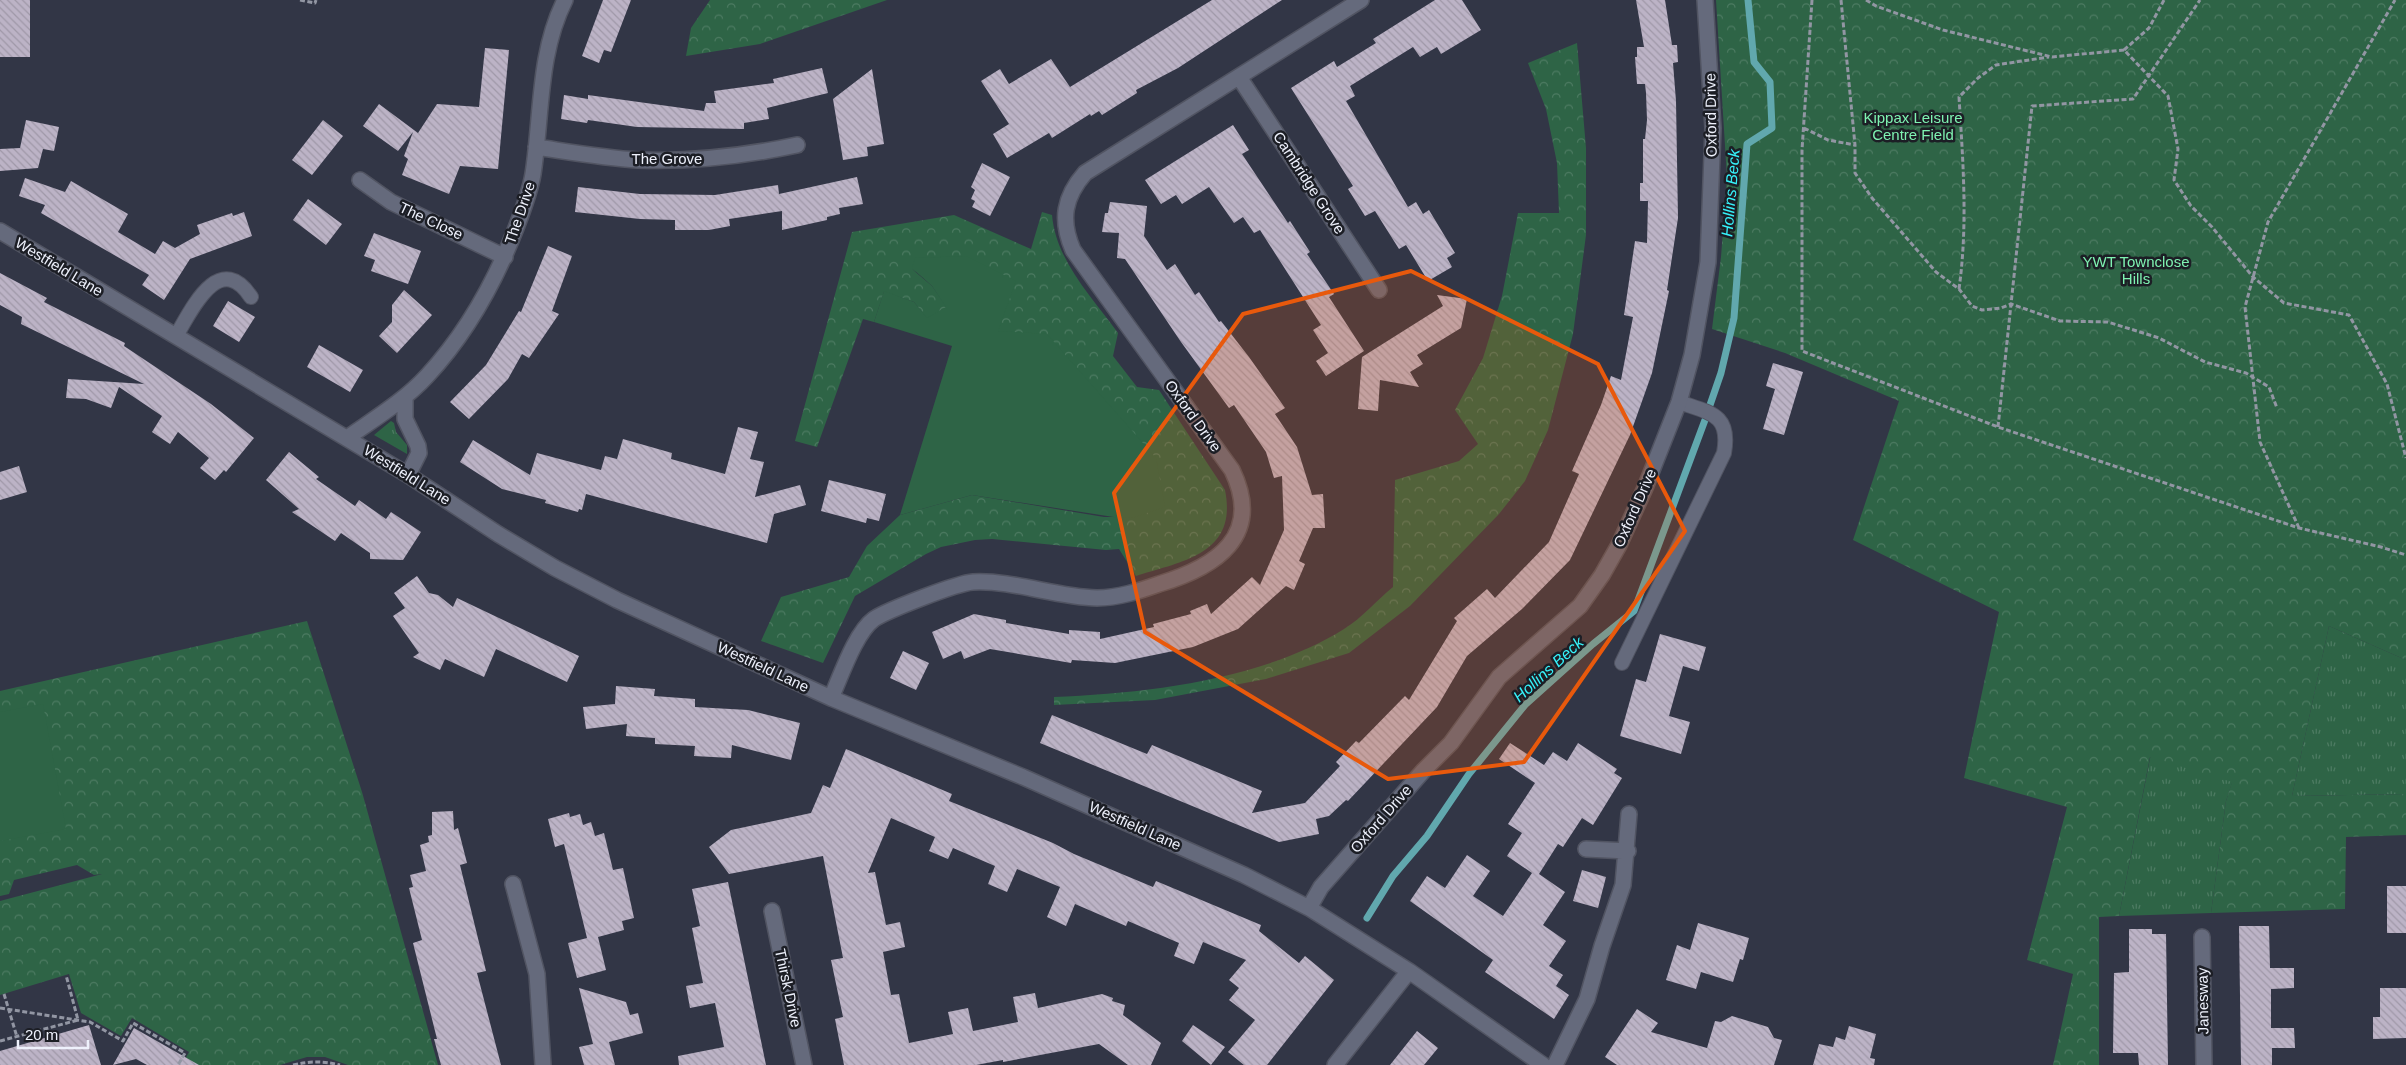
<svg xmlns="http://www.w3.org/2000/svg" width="2406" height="1065" viewBox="0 0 2406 1065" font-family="Arial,sans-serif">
<defs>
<pattern id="grass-tufts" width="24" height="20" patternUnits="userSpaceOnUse" patternTransform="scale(1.25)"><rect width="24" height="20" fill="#2e6446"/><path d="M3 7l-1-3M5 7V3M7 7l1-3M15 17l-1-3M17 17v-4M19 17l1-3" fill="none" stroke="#4d7b62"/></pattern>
<pattern id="forest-crowns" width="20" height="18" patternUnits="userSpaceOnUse" patternTransform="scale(1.25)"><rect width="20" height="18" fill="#2e6446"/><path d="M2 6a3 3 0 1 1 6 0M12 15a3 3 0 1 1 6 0" fill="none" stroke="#4d7b62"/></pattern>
<pattern id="building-back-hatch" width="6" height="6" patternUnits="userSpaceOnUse" patternTransform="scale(1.25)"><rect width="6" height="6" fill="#bcb3c6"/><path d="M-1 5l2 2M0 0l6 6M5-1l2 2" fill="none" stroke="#9f98a8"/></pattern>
</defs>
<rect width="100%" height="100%" fill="#323646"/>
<!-- grass -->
<path fill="url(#grass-tufts)" d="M391,421L394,423L396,432L407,445V454L374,435Z
M2290,609L2226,801L2211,913L2119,916L2157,723Z
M2329,626L2406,660V794L2292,796Z"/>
<!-- forest -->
<path fill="url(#forest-crowns)" d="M710,0H887L760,44L686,56L691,28Z
M1716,0H2406V660L2329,626L2292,796L2406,794V835L2346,837L2345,909L2211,913L2226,801L2232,782L2150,757L2119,916L2099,917V1065H2053L2073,974L2027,960L2067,807L1964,778L1999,612L1853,540L1899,401L1785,353L1712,329L1721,257L1727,178Z
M1577,43L1586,148V235L1573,334L1548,430L1525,481L1499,514L1410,606L1349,653L1266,679L1155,700L1054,705V697C1148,693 1262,680 1344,629C1362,618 1377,600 1393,587L1395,480L1459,461L1478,444L1455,410L1483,358L1502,296L1518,213H1559L1557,163L1546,109L1528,63Z
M1042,212L1052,215C1056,261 1092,297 1118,333L1113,356L1137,387L1159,390L1225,490C1238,554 1183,561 1136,576L1119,549L1106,550L992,539L975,540L941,547L926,554L855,596L823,663L761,641L781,597L849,577L867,546L900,515L972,495L1104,517H1135L998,331L912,269L932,286L947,307L927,319L914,302L884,292L874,322L863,319L817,447L795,441L852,232L954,215L1031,249Z
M307,621L362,792L438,1065H348L325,1057H307L280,1065H182L189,1052L132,1018L121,1036L81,1013L69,974L0,995V901L102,874L94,875L77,865L14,880L9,894L0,896V691Z"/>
<!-- garden -->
<path fill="#2e6446" d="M966,256L1016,281L998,331L1047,334L1156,458L1165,507L1135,517L1120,518L972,495L900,515L952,346L874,322L884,291L914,302L927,318L946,307L932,286L912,268L915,258Z
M43,704L66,829L0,841V712Z"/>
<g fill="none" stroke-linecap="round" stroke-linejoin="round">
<!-- stream -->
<path stroke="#61a8ae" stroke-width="7" d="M1710,405L1721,373L1734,318L1747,144L1772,128L1770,82L1754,62L1748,0
M1367,918L1393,876L1427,836L1469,774L1525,705L1593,644L1634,611L1705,420"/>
</g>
<!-- building -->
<path fill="url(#building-back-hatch)" d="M0,0H30V57H0Z
M603,0H631L611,52L604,50L599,63L582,56Z
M1212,0H1282L1178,68L1136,90L1137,93L1102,115L1099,111L1091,116L1090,114L1052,138L1049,133L1007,158L993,134L1009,124L981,81L1000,69L1009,84L1051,59L1070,87Z
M1435,0H1462L1481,30L1441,54L1437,47L1420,57L1413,47L1350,86L1355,96L1346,101L1408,207L1416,202L1423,214L1429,210L1455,253L1447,258L1452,267L1428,281L1406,245L1399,249L1375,211L1365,216L1348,189L1353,186L1291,88L1334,61L1337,67L1376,43L1373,39Z
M1636,0H1665L1672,45H1677L1678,62L1673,63L1676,101L1678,218L1667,290L1669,291L1652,373L1630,435L1570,560L1522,609L1467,656L1437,707L1348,801L1346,800L1329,816L1316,819L1319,834L1279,842L1040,743L1052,715L1147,754L1152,745L1262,791L1252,813L1305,803L1340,766L1336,762L1356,741L1359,743L1405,696L1409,700L1457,621L1454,618L1487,589L1495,598L1549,542L1579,474L1572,471L1601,405L1611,376L1621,380L1633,317L1624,315L1635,241L1647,243L1648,201H1640V183H1643V139H1645L1647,120L1646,93L1645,84H1637L1635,57H1637V47H1644Z
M485,48L509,50L498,169L460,166L449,194L402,175L408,159L404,156L413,132L398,151L363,126L379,104L418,133L437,104L479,107Z
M822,68L828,93L767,108L769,119L744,123V129L637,127L588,120L587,123L561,119L564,95L588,99V95L704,111L706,103H716L714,91L774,83L773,79Z
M872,69L884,144L867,147L868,156L843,160L833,99Z
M26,120L59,127L54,151L43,149L38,168L0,171V149L20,148Z
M323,120L343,136L312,175L292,160Z
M1233,125L1249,150L1242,154L1288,223L1290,221L1310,252L1307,254L1334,294L1329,297L1364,351L1326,376L1316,361L1328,353L1313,330L1321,325L1260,230L1254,233L1243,217L1234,223L1209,187L1182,204L1176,195L1161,204L1145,180Z
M982,163L1010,177L990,216L972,207L975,201L971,199L975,190L971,187Z
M857,177L863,204L839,208L840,214L827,217V220L782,230V211L729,219L730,226L709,230H675V220L640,219L575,212L578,187L640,194L715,195L778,185L779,194Z
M25,178L65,192L71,181L128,214L118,232L155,254L163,241L175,248L200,234L197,225L232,213L233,216L244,212L252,236L190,259L164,300L142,285L149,275L41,213L45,205L19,196Z
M308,199L342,224L326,245L293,220Z
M1110,202L1147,206L1144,236L1167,270L1175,264L1195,295L1199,292L1219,322L1221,321L1249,357L1285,408L1275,414L1297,447L1312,495L1323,494L1325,528H1313L1299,561L1305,564L1294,590L1286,586L1238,629L1193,647L1115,663L1072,660L1071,663L990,649L964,659L961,651L943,659L932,632L974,614L1006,620V623L1069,634V630L1100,632V639L1154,627L1153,624L1191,614L1190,611L1207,604L1211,614L1252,577L1260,585L1284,530L1282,476L1274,478L1266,452L1234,405L1229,408L1181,342L1125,259L1117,258L1119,233L1102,232L1105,213H1108Z
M374,233L421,251L408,284L371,271L375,260L364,256Z
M548,246L572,256L552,311L559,314L529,358L522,354L508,379L469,419L450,402L486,365L519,311L521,312Z
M0,273L47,298L44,302L125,343L124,346L211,404L254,438L226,472L224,470L215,480L200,468L209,458L178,432L170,444L152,432L162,416L119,387L111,408L86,399L66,398L68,379L144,384L21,324L22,317L0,305Z
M404,290L432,315L397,353L379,336L392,322V305Z
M1437,295L1467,299L1461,328L1417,355L1423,364L1410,372L1419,387L1380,380L1378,411L1358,409L1362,357L1443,306Z
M228,301L255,317L239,342L213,326Z
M319,345L363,370L350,392L307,367Z
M1773,363L1803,372L1784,435L1763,429L1775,389L1766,386Z
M738,427L758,432L750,459L764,462L755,497L800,485L806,505L774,514L767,543L586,494L582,510L579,509L578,512L545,503L546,500L502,489L460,462L473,440L530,475L537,453L601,470L605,456L617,459L623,439L672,453L671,459L725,474Z
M289,452L319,477L316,479L355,506L359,500L386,519L391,512L421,532L403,560L370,559V553L341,533L335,541L292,512L299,509L266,480Z
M19,466L27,492L0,500V472Z
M829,480L886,494L879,521L867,518L866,523L821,511Z
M417,576L429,593L438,595L453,607L457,598L579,656L567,682L496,649L484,677L445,659L440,670L413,657L419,653L393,616L405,608L394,593Z
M1660,634L1706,647L1699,671L1683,666L1669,716L1690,722L1681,754L1620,736L1636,679L1646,682Z
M903,651L929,663L916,690L890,678Z
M616,686L655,689L654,696L695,699V707L748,710L800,723L791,760L732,745L731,758L694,756L695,746L655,744V738L626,736L627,724L586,729L583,707L615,704Z
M1510,743L1544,765L1553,752L1567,761L1578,743L1617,769L1614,773L1622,778L1593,825L1582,818L1563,847L1558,844L1539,874L1565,892L1543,925L1566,941L1549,966L1563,975L1556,986L1569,995L1554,1019L1485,972L1493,960L1410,901L1427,876L1445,888L1467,855L1490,871L1473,896L1503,916L1532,873L1507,856L1522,833L1508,824L1535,783L1499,759Z
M846,749L952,794L949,801L1053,843L1074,854L1153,887L1156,881L1261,925L1259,931L1299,963L1305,956L1334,980L1267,1065H1244L1228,1052L1255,1020L1229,1000L1239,988L1229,980L1246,960L1203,942L1194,964L1174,956L1179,943L1128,921L1126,926L1075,904L1066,926L1047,917L1060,887L1017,869L1007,892L988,884L995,866L953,848L948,859L929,851L935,837L891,818L868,873L875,872L886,925L900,922L905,947L883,952L891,995L899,994L909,1043L953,1034L948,1012L968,1008L973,1031L1018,1022L1013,997L1035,993L1038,1008L1102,994L1113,998L1112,1001L1125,1005L1123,1015L1161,1043L1151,1065H1128L1099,1044L1003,1062V1060L976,1065H844L835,1019L843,1017L831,960L843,958L823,856L729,874L709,847L731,830L811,813L823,785L830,788Z
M453,811L454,830L458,828L467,863L460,865L486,971L477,973L501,1065H441L434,1039H437L413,943L422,940L409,888L413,887L410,875L426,871L420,845L429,842L428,836L432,835V812Z
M569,813L570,817L580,814L583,825L591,822L595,836L604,833L613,870L623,868L634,918L622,921L624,930L598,937L606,970L577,978L568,943L587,938L564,844L555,847L548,819Z
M1582,870L1606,877L1598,908L1573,901Z
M728,882L766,1065H679L678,1056L724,1047L715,1003L690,1008L686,986L703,983L692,928L700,926L692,889Z
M2387,886H2406V933H2387Z
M1698,923L1749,938L1743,960L1740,959L1733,982L1701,972L1696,989L1666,980L1677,945L1690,950Z
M2239,926H2269L2270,968H2294V988L2271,989V1028H2294L2295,1048H2272V1065H2241Z
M2129,929H2152V934H2166L2168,1065H2139L2138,1053H2113L2114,973L2129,972Z
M579,988L626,1002L630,1015L638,1013L643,1033L609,1042L615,1065H584L579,1047L593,1044Z
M2380,988H2406V1038L2373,1039V1017H2380Z
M1637,1009L1658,1023L1651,1032L1707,1048L1715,1021L1721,1022L1732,1016L1768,1027L1774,1038L1782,1040L1774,1065H1617L1605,1057Z
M89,1025L101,1065H0V1051Z
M1193,1025L1225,1047L1211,1065L1182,1041Z
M1849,1026L1876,1034L1870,1058L1875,1059L1874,1065H1813L1819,1044L1833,1047L1836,1037L1845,1040Z
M134,1028L199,1065H147L136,1059L113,1065Z
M1417,1031L1438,1048L1424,1065H1390Z"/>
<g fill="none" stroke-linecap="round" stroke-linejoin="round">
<defs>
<path id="service" d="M176,336C191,311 219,249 251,297
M1622,663L1724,453C1731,414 1710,413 1679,402"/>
<path id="minor" d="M1239,77L1379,290
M536,147C570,152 604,158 638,160C692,162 745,156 797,145
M360,180L391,202L505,257
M0,231L408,475L498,534L555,568L617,600L831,698L1023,777L1244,875L1309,908L1409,971L1543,1065
M405,397V419L418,446L419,453L408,475
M347,438C374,419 404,401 427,376C467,333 495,282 516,228C523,210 530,192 533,174C542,116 538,53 565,0
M831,698C841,676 855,633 874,619C888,610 957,583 973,582C1014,580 1055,597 1097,598C1118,598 1139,591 1159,584C1216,567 1264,536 1232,470L1073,250C1060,220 1064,197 1085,173L1361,0
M1586,849L1628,851
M513,884L537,974L543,1065
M1309,908L1321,887L1424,770L1451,743L1499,677L1580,606L1602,575L1619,545L1645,488L1679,402L1692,355L1708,262L1713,128L1705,0
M772,911L804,1065
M2202,937L2204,1065
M1335,1065L1409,971
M1555,1065L1587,999L1602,946L1623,885L1629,814"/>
</defs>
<!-- service casing -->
<use href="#service" stroke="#515462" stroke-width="16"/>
<!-- minor casing -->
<use href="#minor" stroke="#515462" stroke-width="18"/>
<!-- path -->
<path stroke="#9296a3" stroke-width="3" stroke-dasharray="5 2.5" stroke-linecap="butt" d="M300,0L315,3L316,0
M1812,0L1802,150V351L1998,427L2299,528L2381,547L2406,555
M1841,0L1855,145V173L1872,198L1936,272L1959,289L1972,306L1982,310L2001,308L2011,304L2060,321L2108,322L2159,338L2205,362L2246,373L2269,387L2277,408
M1866,0L1876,6L1943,30L2052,57L2124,50L2168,96L2178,149L2174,180L2191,206L2212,227L2253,277L2284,303L2349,315L2387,384L2406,458
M2124,50L2149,28L2164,0
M1804,128L1828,140L1855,145
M1959,289C1968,225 1963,162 1959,97L1978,78L1996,65L2049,57
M1998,427L2032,106L2133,99L2200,0
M2299,528L2260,442L2245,307L2268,222L2395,0
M4,994L17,1037
M0,1008L90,1022L123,1041L133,1023L185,1053L178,1065
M0,1041L78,1020L66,975
M293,1065C310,1061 323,1061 340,1065"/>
<!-- service -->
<use href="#service" stroke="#656a7c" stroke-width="14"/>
<!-- minor -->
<use href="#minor" stroke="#656a7c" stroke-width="15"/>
</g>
<!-- marked area -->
<path fill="#e8590c" fill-opacity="0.2" stroke="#e8590c" stroke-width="4" stroke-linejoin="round" d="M1411,271L1598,364L1685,531L1524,762L1388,779L1145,632L1114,493L1243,314Z"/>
<g text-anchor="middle" stroke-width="5" stroke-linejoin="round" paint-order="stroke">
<!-- street labels -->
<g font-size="15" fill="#eef1fc" stroke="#1c1e25">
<text transform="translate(1711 115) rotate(-91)" y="5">Oxford Drive</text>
<text x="667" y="164">The Grove</text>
<text transform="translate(1309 183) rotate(57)" y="5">Cambridge Grove</text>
<text transform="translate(520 213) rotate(-71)" y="5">The Drive</text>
<text transform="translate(431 221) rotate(25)" y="5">The Close</text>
<text transform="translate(59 267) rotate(31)" y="5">Westfield Lane</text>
<text transform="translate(1193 416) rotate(54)" y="5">Oxford Drive</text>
<text transform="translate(407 475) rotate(32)" y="5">Westfield Lane</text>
<text transform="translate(1635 508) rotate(-66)" y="5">Oxford Drive</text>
<text transform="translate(763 667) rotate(25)" y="5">Westfield Lane</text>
<text transform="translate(1381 819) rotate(-49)" y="5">Oxford Drive</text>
<text transform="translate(1135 826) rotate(24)" y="5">Westfield Lane</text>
<text transform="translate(788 988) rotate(78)" y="5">Thirsk Drive</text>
<text transform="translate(2203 1001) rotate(-91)" y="5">Janesway</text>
</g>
<!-- park labels -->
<g font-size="15" fill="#7ff3b2" stroke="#1c1e25">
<text x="1913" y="123">Kippax Leisure<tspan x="1913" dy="17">Centre Field</tspan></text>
<text x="2136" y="267">YWT Townclose<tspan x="2136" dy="17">Hills</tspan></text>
</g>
<!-- water labels -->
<g font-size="16" font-style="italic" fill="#36f2fa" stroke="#1c1e25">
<text transform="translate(1730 193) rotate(-85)" y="6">Hollins Beck</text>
<text transform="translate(1548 669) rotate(-42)" y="6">Hollins Beck</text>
</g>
</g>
<!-- scale -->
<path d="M18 1040v8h70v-8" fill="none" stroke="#eef1fc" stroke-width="2.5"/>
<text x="25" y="1040" font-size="15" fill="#eef1fc" stroke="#1c1e25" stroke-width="4" paint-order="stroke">20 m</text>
</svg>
